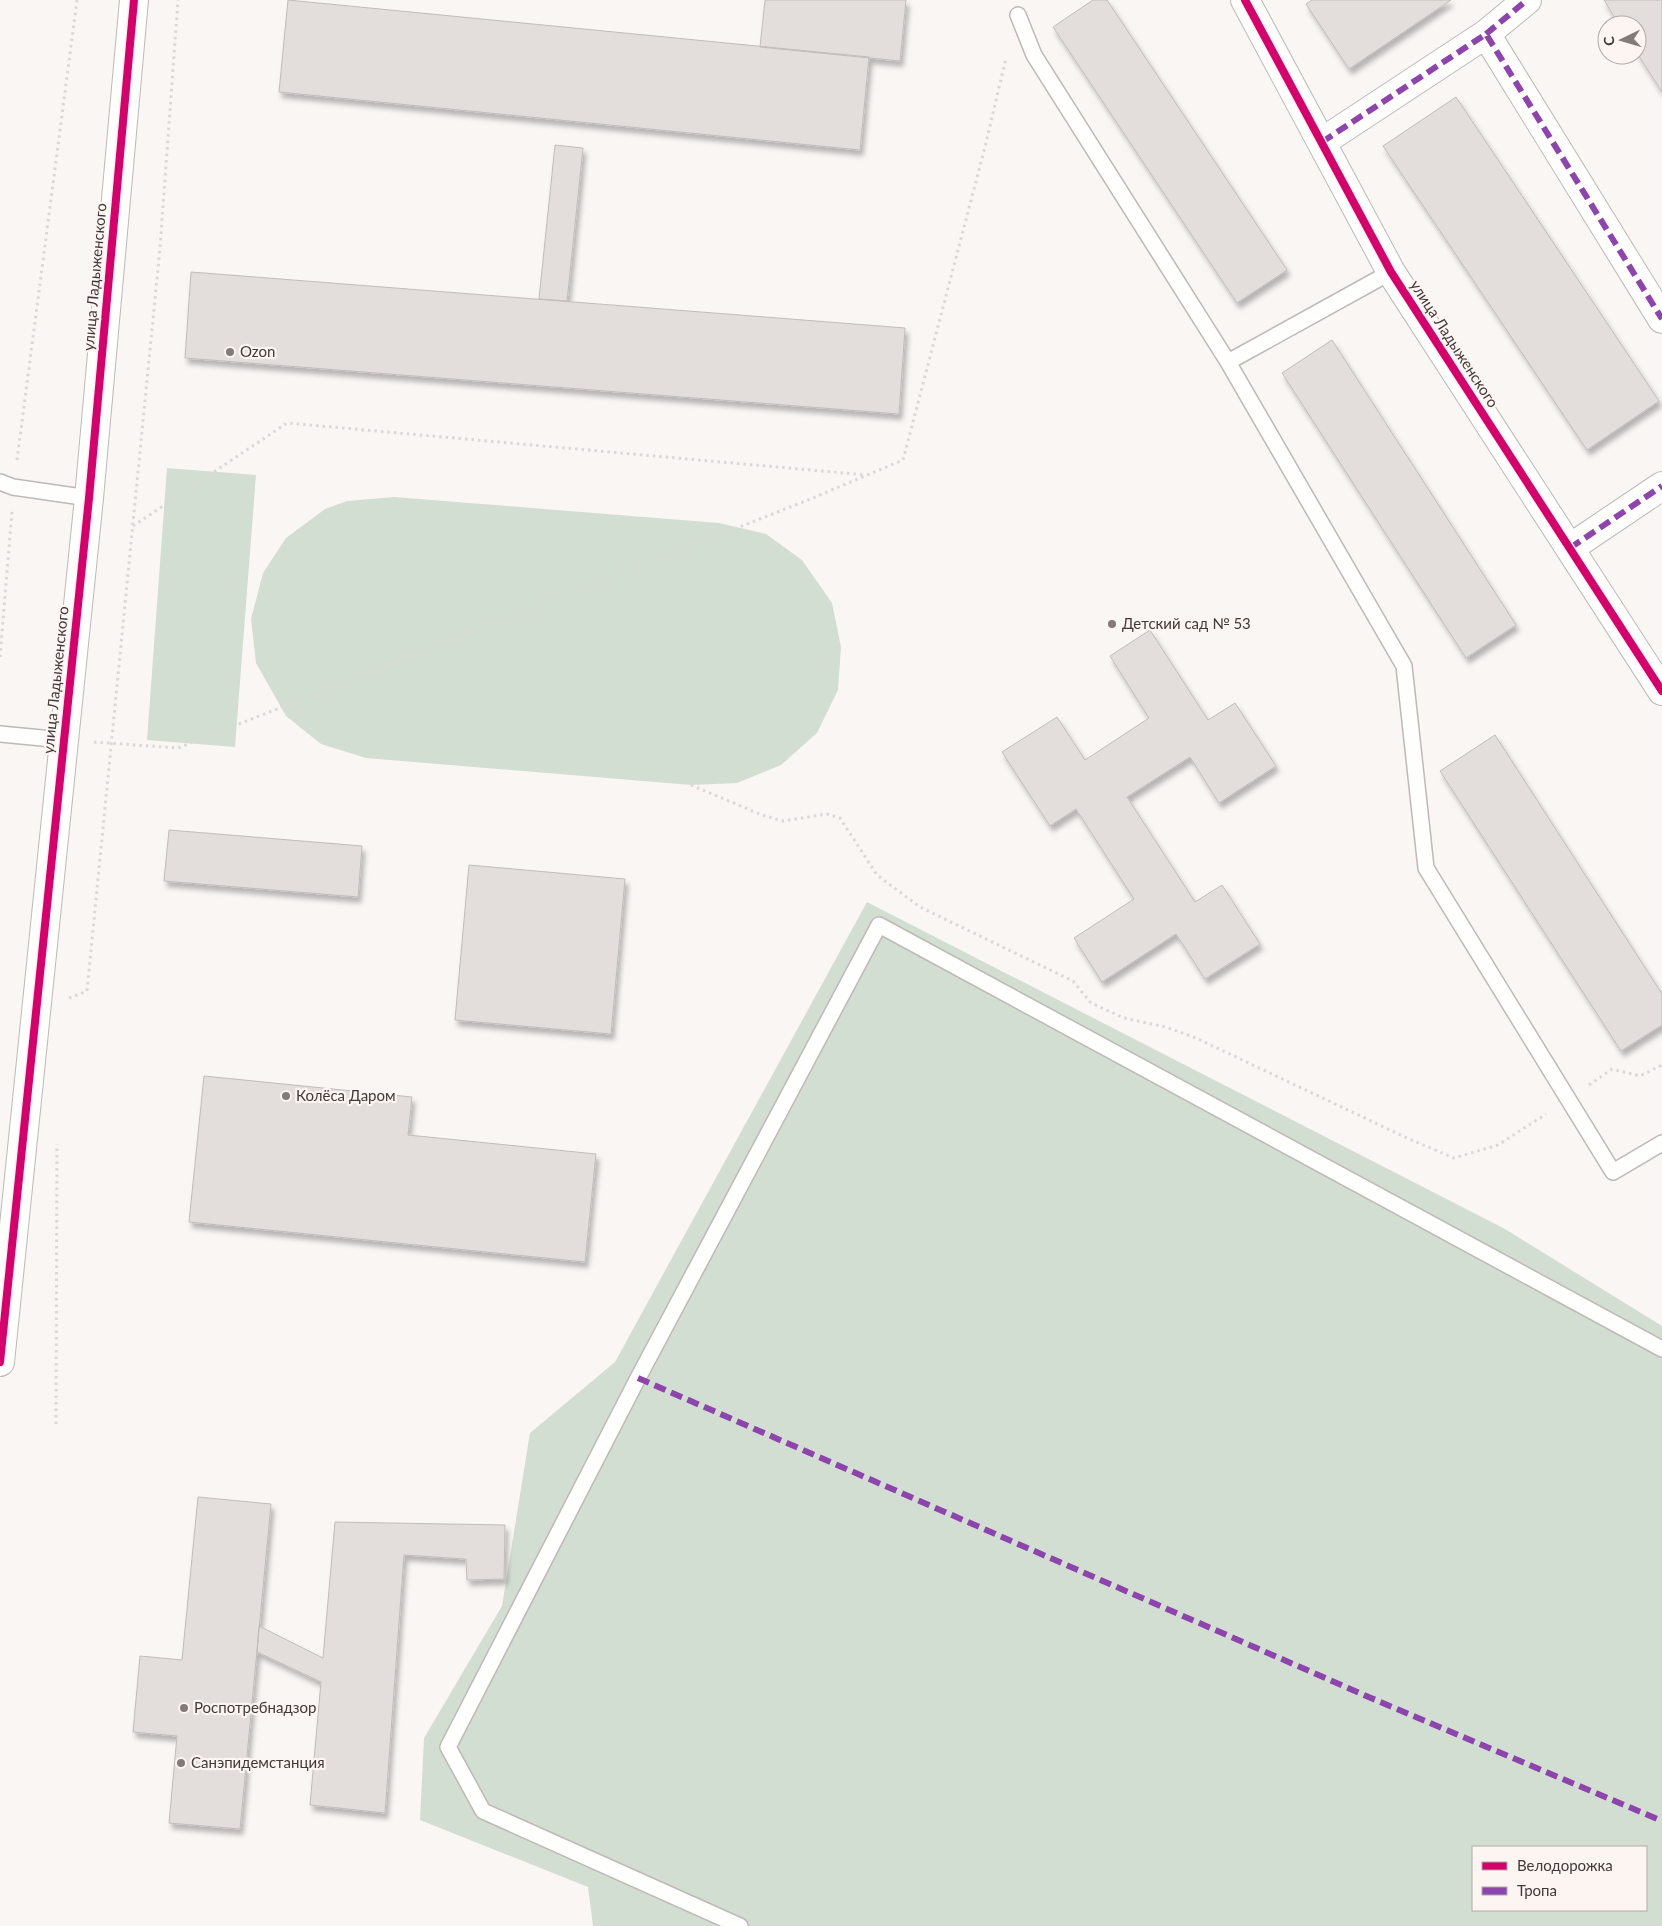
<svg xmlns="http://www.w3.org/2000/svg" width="1662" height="1926" viewBox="0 0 1662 1926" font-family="Lato,sans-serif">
<defs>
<filter id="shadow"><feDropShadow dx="3" dy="5.5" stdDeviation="2.5" flood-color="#0004"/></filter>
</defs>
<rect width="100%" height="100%" fill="#faf6f4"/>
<!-- green -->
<path fill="#d2ded2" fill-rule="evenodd" d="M167,468L256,475L235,747L147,740Z
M394,497L719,523L766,534L802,560L832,603L841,647L838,690L817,733L781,765L737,783L691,785L366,758L321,744L286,716L256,663L251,619L263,573L286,538L325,509L347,501Z
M867,902L1505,1229L1662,1326V1926H593L588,1887L420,1820L424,1738L502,1606L530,1433L615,1362ZM1473,1847H1646V1910H1473Z"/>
<!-- building -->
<path fill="#e3dedb" stroke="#c1bcba" filter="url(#shadow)" d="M288,0L869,57L860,150L279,92Z
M765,0H906L900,61L760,47Z
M1093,0H1107L1287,270L1237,303L1053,27Z
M1312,0H1451L1349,69L1306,4Z
M1604,0H1662V92L1637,53V25H1619Z
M1456,97L1659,401L1587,450L1383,146Z
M555,145L583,148L567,301L539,299Z
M191,272L905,328L899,414L185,358Z
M1332,340L1516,625L1466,658L1282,373Z
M1150,630L1208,720L1235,703L1276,766L1219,803L1190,757L1127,797L1195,902L1222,885L1260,944L1205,979L1176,934L1102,982L1074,938L1134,899L1076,809L1050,826L1002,752L1057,717L1085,760L1149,718L1110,656Z
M1495,735L1662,994V1025L1621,1051L1440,771Z
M169,830L362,846L358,897L164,881Z
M469,865L625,879L611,1034L455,1020Z
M204,1076L412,1097L408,1135L596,1154L585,1262L189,1222Z
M198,1497L271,1504L240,1829L169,1823L177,1736L133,1732L140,1656L182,1660Z
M335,1522L505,1525L504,1579L467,1580L466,1559L404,1555L385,1813L310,1805L321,1682L257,1652L259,1626L323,1658Z"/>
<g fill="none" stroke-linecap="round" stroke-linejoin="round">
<defs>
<path id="service" d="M1018,15L1034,55L1228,362
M1391,272L1228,362L1404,666L1426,868L1613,1172L1662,1143
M0,482L13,487L89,498
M0,734L63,740
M740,1926L483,1811L448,1747L638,1378L879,925L1662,1349"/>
<path id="minor" d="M1245,0L1391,272L1662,691
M1486,34L1527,0
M1322,142L1486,34L1662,319
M1570,548L1662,486"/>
<path id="tertiary" d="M0,1362L89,498L134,0"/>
</defs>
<!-- service casing -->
<use href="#service" stroke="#beb9b6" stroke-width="18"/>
<!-- minor casing -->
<use href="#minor" stroke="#beb9b6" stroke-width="30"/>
<!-- tertiary casing -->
<use href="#tertiary" stroke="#beb9b6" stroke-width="30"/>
<!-- path -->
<path stroke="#dad8d7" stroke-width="3" stroke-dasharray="2.5 4" stroke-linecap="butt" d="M17,460L77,0
M133,526L287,423L866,475
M0,657L12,511
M94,742L178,748L808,500L903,460L985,147L1006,58
M691,785L762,815L783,821L827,814L840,818L877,875L920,907L1073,981L1091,1003L1124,1018L1166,1027L1196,1038L1409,1139L1454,1158L1498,1145L1546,1114
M69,998L87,991L160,248L178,0
M1589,1085L1612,1069L1640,1076L1662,1065
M56,1424L57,1144"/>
<!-- service -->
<use href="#service" stroke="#fefefd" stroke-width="15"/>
<!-- minor -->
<use href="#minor" stroke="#fefefd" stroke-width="28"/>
<!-- tertiary -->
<use href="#tertiary" stroke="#fefefd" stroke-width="28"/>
<!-- quiet -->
<path stroke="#8e44ad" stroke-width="6" stroke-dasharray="12 6" stroke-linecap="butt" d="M1486,34L1527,0
M1322,142L1486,34L1662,319
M1570,548L1662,486
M638,1378L1371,1698L1662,1821"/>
<defs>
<path id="cycleway" d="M1245,0L1391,272L1662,691
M0,1362L89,498L134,0"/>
</defs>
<!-- cycleway casing -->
<use href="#cycleway" stroke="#fcf5f2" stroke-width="11"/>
<!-- cycleway -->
<use href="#cycleway" stroke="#d6006c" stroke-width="8"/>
</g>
<!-- markers -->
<g fill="#827b79" stroke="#fcf5f2" stroke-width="2">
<circle cx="230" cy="352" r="5"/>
<circle cx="1112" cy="624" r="5"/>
<circle cx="286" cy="1096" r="5"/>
<circle cx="184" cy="1708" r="5"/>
<circle cx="181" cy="1763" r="5"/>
</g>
<g text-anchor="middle" stroke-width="4.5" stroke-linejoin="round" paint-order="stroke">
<!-- street labels -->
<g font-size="15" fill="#413937" stroke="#fcf5f2">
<text transform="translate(95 277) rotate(-85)" y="5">улица Ладыженского</text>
<text transform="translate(1454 344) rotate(57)" y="5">улица Ладыженского</text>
<text transform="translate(56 680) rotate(-84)" y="5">улица Ладыженского</text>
</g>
<!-- poi labels -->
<g font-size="15" fill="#413937" stroke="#fcf5f2" text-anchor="start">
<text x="240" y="357">Ozon</text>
<text x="1122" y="629">Детский сад № 53</text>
<text x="296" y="1101">Колёса Даром</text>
<text x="194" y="1713">Роспотребнадзор</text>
<text x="191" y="1768">Санэпидемстанция</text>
</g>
</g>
<!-- legend -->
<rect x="1472" y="1846" width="175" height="65" fill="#fcf5f2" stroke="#b1aaa7"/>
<rect x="1482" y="1862" width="25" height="8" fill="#d6006c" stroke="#b1aaa7"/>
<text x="1517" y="1871" font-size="15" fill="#413937">Велодорожка</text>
<rect x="1482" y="1887" width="25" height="8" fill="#8e44ad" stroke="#b1aaa7"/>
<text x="1517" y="1896" font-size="15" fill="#413937">Тропа</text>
<!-- north arrow -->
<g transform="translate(1622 40) rotate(265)"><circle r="24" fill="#fcf5f2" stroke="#b1aaa7"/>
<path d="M0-4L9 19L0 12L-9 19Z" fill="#827b79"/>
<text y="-8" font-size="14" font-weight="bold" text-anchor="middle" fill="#413937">С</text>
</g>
</svg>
